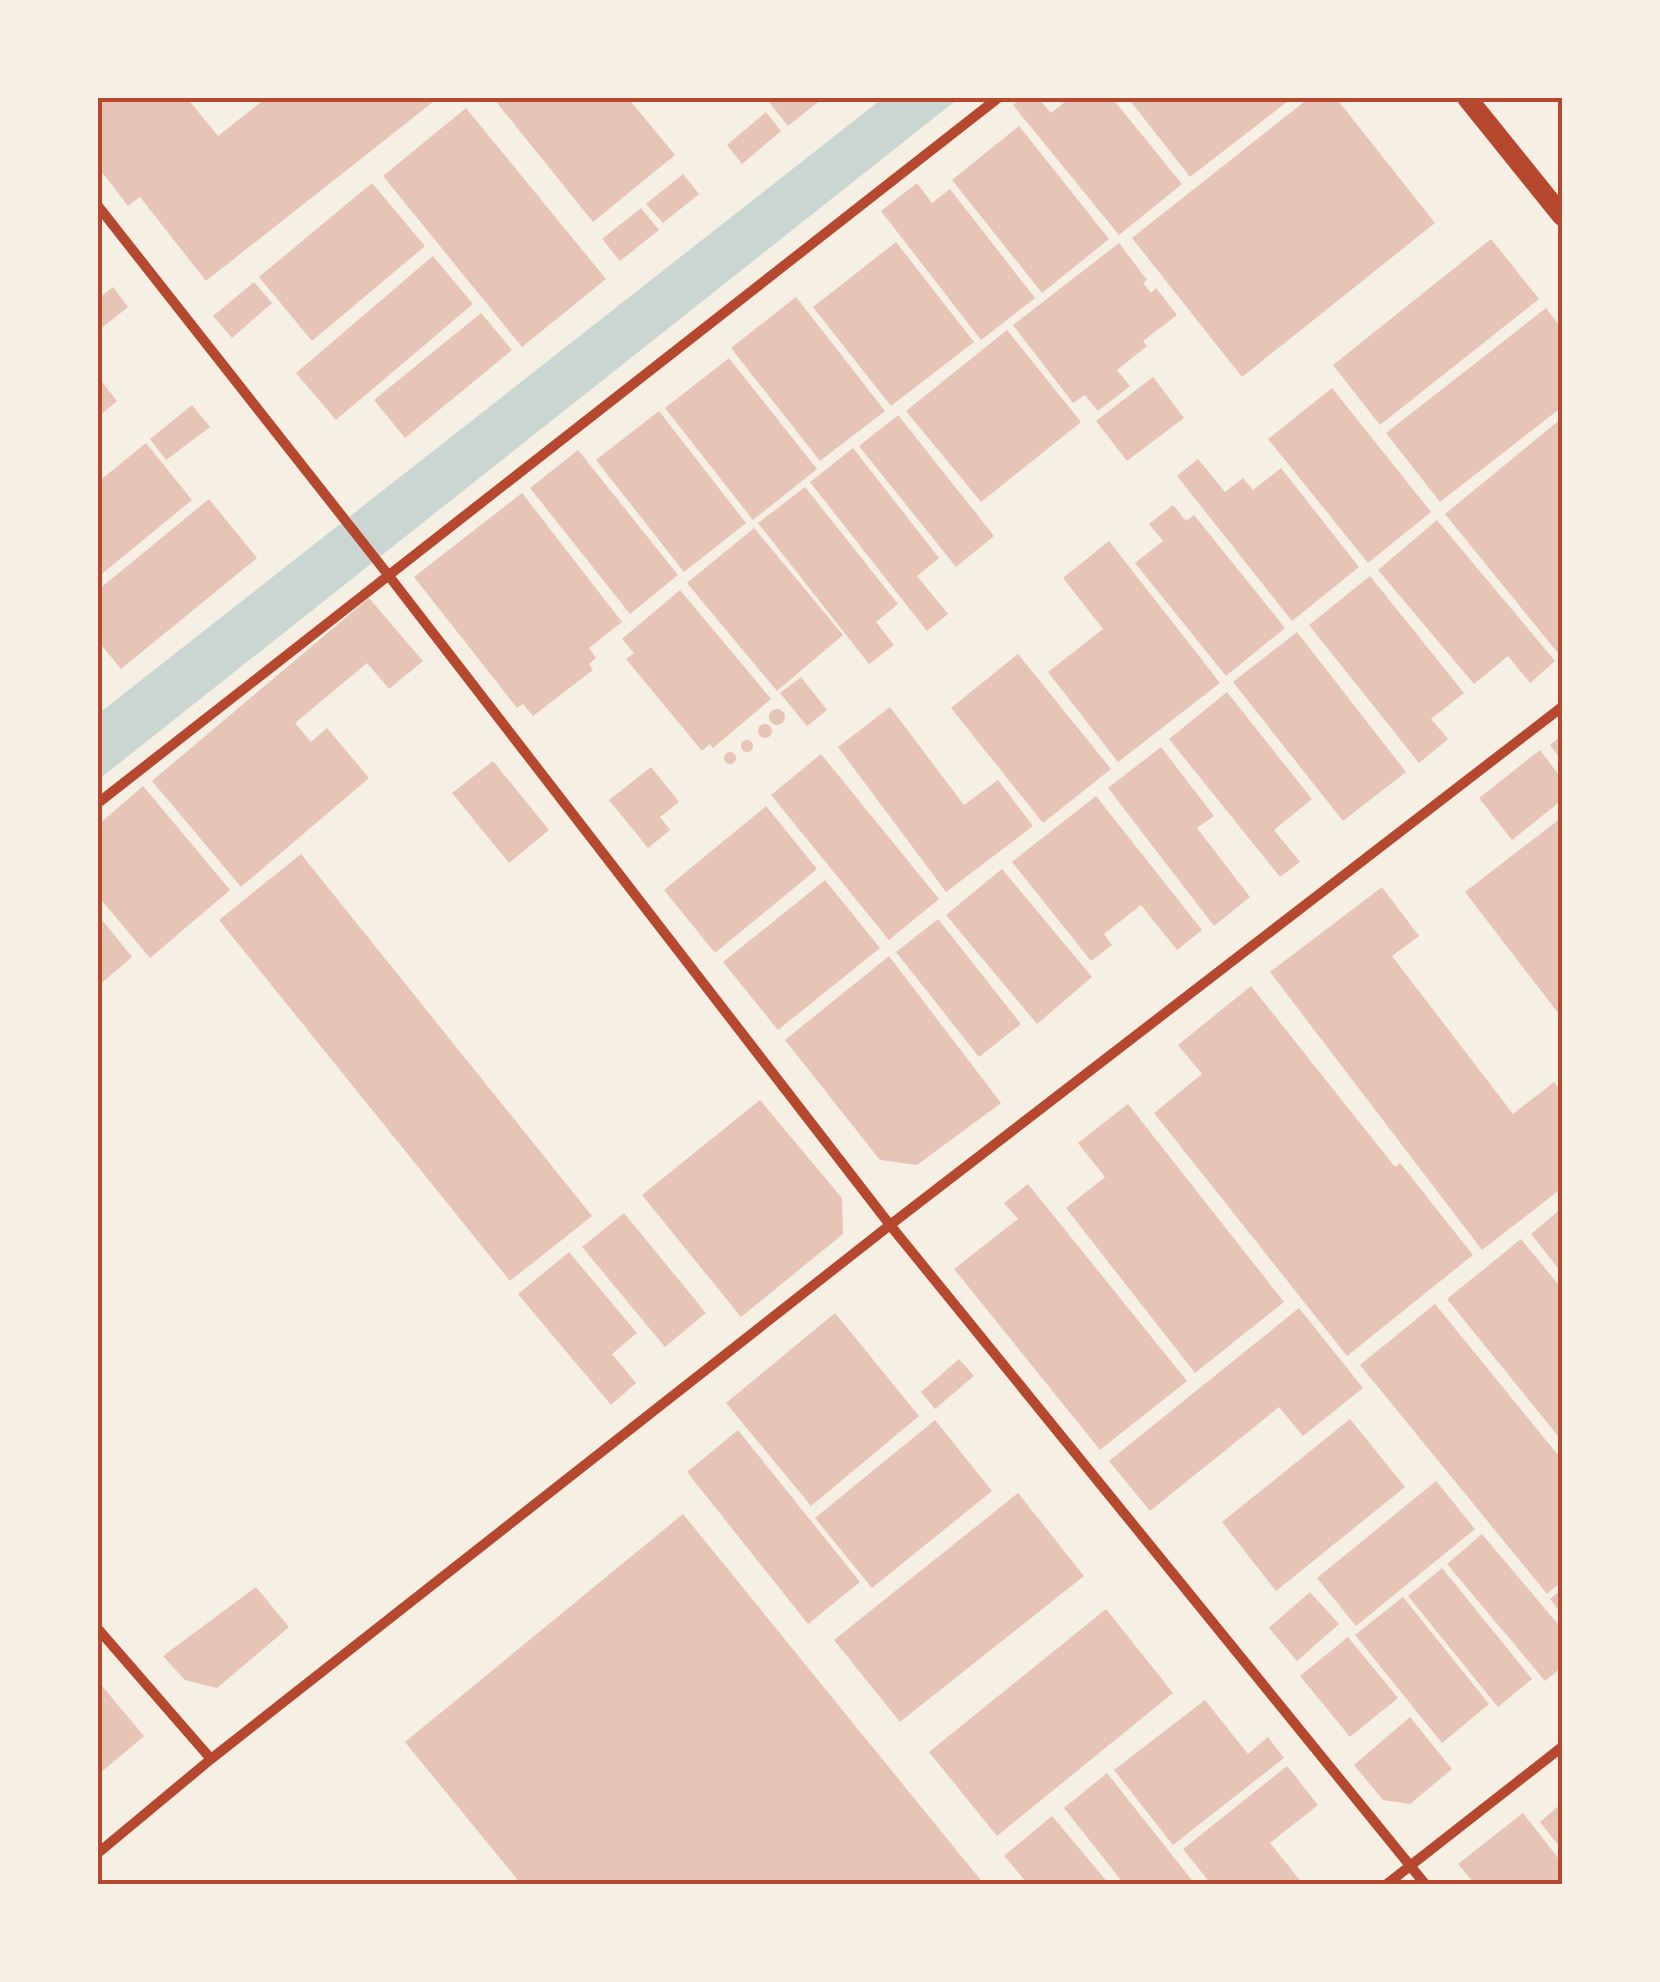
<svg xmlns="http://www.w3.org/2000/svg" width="1660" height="1982" viewBox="0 0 1660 1982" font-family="'Roboto Serif',serif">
<rect width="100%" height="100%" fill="#f6efe4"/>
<!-- water -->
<path fill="#c9d6d2" d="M883,98H959L98,780V714Z"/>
<!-- building -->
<path fill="#e6c5b7" d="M98,98H187L218,136L266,98H438L206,281L140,197L128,206L98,167Z
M493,98H628L675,155L593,222Z
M772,98H823L788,126L768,101Z
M1022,98H1038L1051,113L1070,98H1112L1182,184L1119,235L1013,105Z
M1128,98H1292L1190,177Z
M1309,98H1336L1435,223L1242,377L1132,238Z
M466,108L606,279L522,347L383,176Z
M766,112L781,131L742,164L727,145Z
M1019,126L1109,239L1042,293L952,180Z
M683,174L699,194L663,223L646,204Z
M372,183L425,246L312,341L259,277Z
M917,183L932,203L950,189L1035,298L981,340L881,211Z
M641,208L659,230L620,261L602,239Z
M1491,239L1539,299L1380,425L1333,365Z
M896,242L974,342L891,406L813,307Z
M1119,243L1147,280L1143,283L1151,293L1156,288L1177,315L1143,341L1147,346L1117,370L1130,386L1098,411L1085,395L1073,403L1013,325Z
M433,256L473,304L336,420L296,373Z
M254,282L272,303L232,338L213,316Z
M113,287L128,307L98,331V299Z
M796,297L885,411L820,461L731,348Z
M1546,308L1562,329V407L1440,502L1386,433Z
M481,313L512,350L405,438L374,400Z
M1007,330L1081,422L981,502L906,411Z
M729,358L817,469L753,520L665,408Z
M98,377L117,401L98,417Z
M1153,377L1184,418L1127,461L1096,421Z
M1332,388L1431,512L1368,563L1268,439Z
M192,405L210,427L166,460L150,439Z
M659,411L746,523L684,572L596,460Z
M898,415L994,536L956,567L859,446Z
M1562,418V658L1445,514Z
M146,443L192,500L98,577V482Z
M853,448L939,558L917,576L948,614L927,631L810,482Z
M578,450L678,575L630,614L530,488Z
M1198,459L1225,492L1243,478L1253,490L1281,468L1359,567L1292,621L1177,476Z
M805,487L898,604L876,622L894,645L869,664L758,523Z
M522,493L622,622L589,648L596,658L589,664L593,670L533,716L523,704L517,708L414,577Z
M209,499L257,558L121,669L98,641V590Z
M1173,505L1186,521L1194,515L1285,628L1226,676L1135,563L1163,541L1149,524Z
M1437,520L1555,661L1530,683L1508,656L1474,684L1378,570Z
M754,528L843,635L777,691L687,583Z
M1109,541L1220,683L1118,762L1048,672L1103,629L1063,578Z
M1370,576L1464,693L1431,719L1448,739L1419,763L1309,625Z
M680,590L771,699L713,748L710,744L702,751L626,659L634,653L622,639Z
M369,598L423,661L389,689L367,663L295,723L311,742L327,728L369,778L241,887L152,781Z
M1297,632L1406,772L1343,821L1233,682Z
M1018,654L1111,769L1043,823L951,708Z
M801,677L827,710L807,726L780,693Z
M1227,692L1312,799L1274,830L1300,862L1280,877L1169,739Z
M890,707L964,805L998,780L1033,826L946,892L838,747Z
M769 717a8 8 0 1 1 16 0a8 8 0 1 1-16 0Z
M758 731a7 7 0 1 1 14 0a7 7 0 1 1-14 0Z
M1562,735V761L1550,745Z
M741 746a6 6 0 1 1 12 0a6 6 0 1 1-12 0Z
M1161,747L1214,816L1197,828L1250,897L1214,926L1108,788Z
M1540,750L1562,779V800L1512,840L1479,798Z
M724 758a6 6 0 1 1 12 0a6 6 0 1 1-12 0Z
M821,754L939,899L889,940L771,795Z
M493,761L549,830L509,863L452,793Z
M651,767L679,802L660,817L670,830L648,848L609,800Z
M143,786L230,890L150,958L98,896V825Z
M1096,796L1202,930L1177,950L1141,905L1104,934L1112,945L1091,961L1012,862Z
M766,806L817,869L715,953L664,890Z
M1562,817V1018L1465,892Z
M301,854L592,1216L510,1281L219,920Z
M1002,869L1092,977L1037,1024L946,915Z
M825,880L880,948L778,1030L723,962Z
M1382,887L1419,936L1392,956L1513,1114L1554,1082L1562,1093V1188L1482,1250L1270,972Z
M98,915L132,957L98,986Z
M938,919L1021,1024L979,1057L896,952Z
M889,956L1001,1103L917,1165L880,1160L785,1040Z
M1251,986L1395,1167L1400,1163L1473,1255L1347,1356L1154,1113L1202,1074L1178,1045Z
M760,1100L842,1198L843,1234L741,1317L642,1195Z
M1128,1104L1284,1302L1195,1373L1066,1208L1105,1177L1078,1143Z
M1028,1184L1187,1381L1100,1450L954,1269L1018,1219L1004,1203Z
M1562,1208V1273L1531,1234Z
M624,1213L706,1313L665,1347L582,1247Z
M1521,1239L1562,1289V1441L1447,1299Z
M569,1252L637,1333L612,1354L636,1383L611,1405L518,1294Z
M1435,1304L1562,1460V1581L1547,1594L1360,1365Z
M1299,1308L1363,1388L1303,1436L1279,1407L1150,1511L1109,1461Z
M835,1313L919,1416L811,1506L726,1403Z
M959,1359L974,1376L935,1409L921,1392Z
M1350,1419L1405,1487L1276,1591L1222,1522Z
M935,1420L992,1491L872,1588L815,1518Z
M738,1430L860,1582L808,1624L687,1472Z
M1436,1481L1475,1529L1356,1626L1317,1578Z
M1018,1493L1084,1576L900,1722L834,1640Z
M683,1514L931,1819L984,1884H521L405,1742Z
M1482,1534L1562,1629V1667L1545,1681L1447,1564Z
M1442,1568L1532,1679L1498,1707L1408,1596Z
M256,1587L289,1627L217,1688L185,1680L163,1656Z
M1562,1589V1614L1550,1599Z
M1310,1592L1339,1624L1297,1661L1269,1628Z
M1403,1597L1489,1704L1442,1743L1355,1635Z
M1106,1609L1173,1693L997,1836L929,1752Z
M1348,1637L1398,1698L1350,1737L1300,1676Z
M98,1681L144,1736L98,1775Z
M1205,1700L1248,1754L1268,1737L1284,1758L1173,1845L1114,1770Z
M1410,1717L1452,1769L1410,1804L1383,1800L1354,1765Z
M1287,1766L1318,1805L1270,1843L1303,1884H1211L1183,1849Z
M1107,1773L1195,1884H1124L1064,1808Z
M1562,1803V1850L1540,1822Z
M1523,1813L1562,1863V1884H1475L1458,1864Z
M1052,1816L1109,1884H1028L1004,1856Z"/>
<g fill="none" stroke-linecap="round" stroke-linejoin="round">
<!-- minor -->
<path stroke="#b5482f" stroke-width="10" d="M98,206L382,567L890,1225L1425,1884
M98,803L998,98
M98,1629L211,1759
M98,1853L211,1759L890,1225L1562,707
M1387,1884L1562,1747"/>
<!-- secondary -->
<path stroke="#b5482f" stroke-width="20" d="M1467,98L1562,216"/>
</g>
<!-- border -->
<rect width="1660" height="1982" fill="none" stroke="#f6efe4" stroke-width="200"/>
<rect x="100" y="100" width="1460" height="1782" fill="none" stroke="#b5482f" stroke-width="4"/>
</svg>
